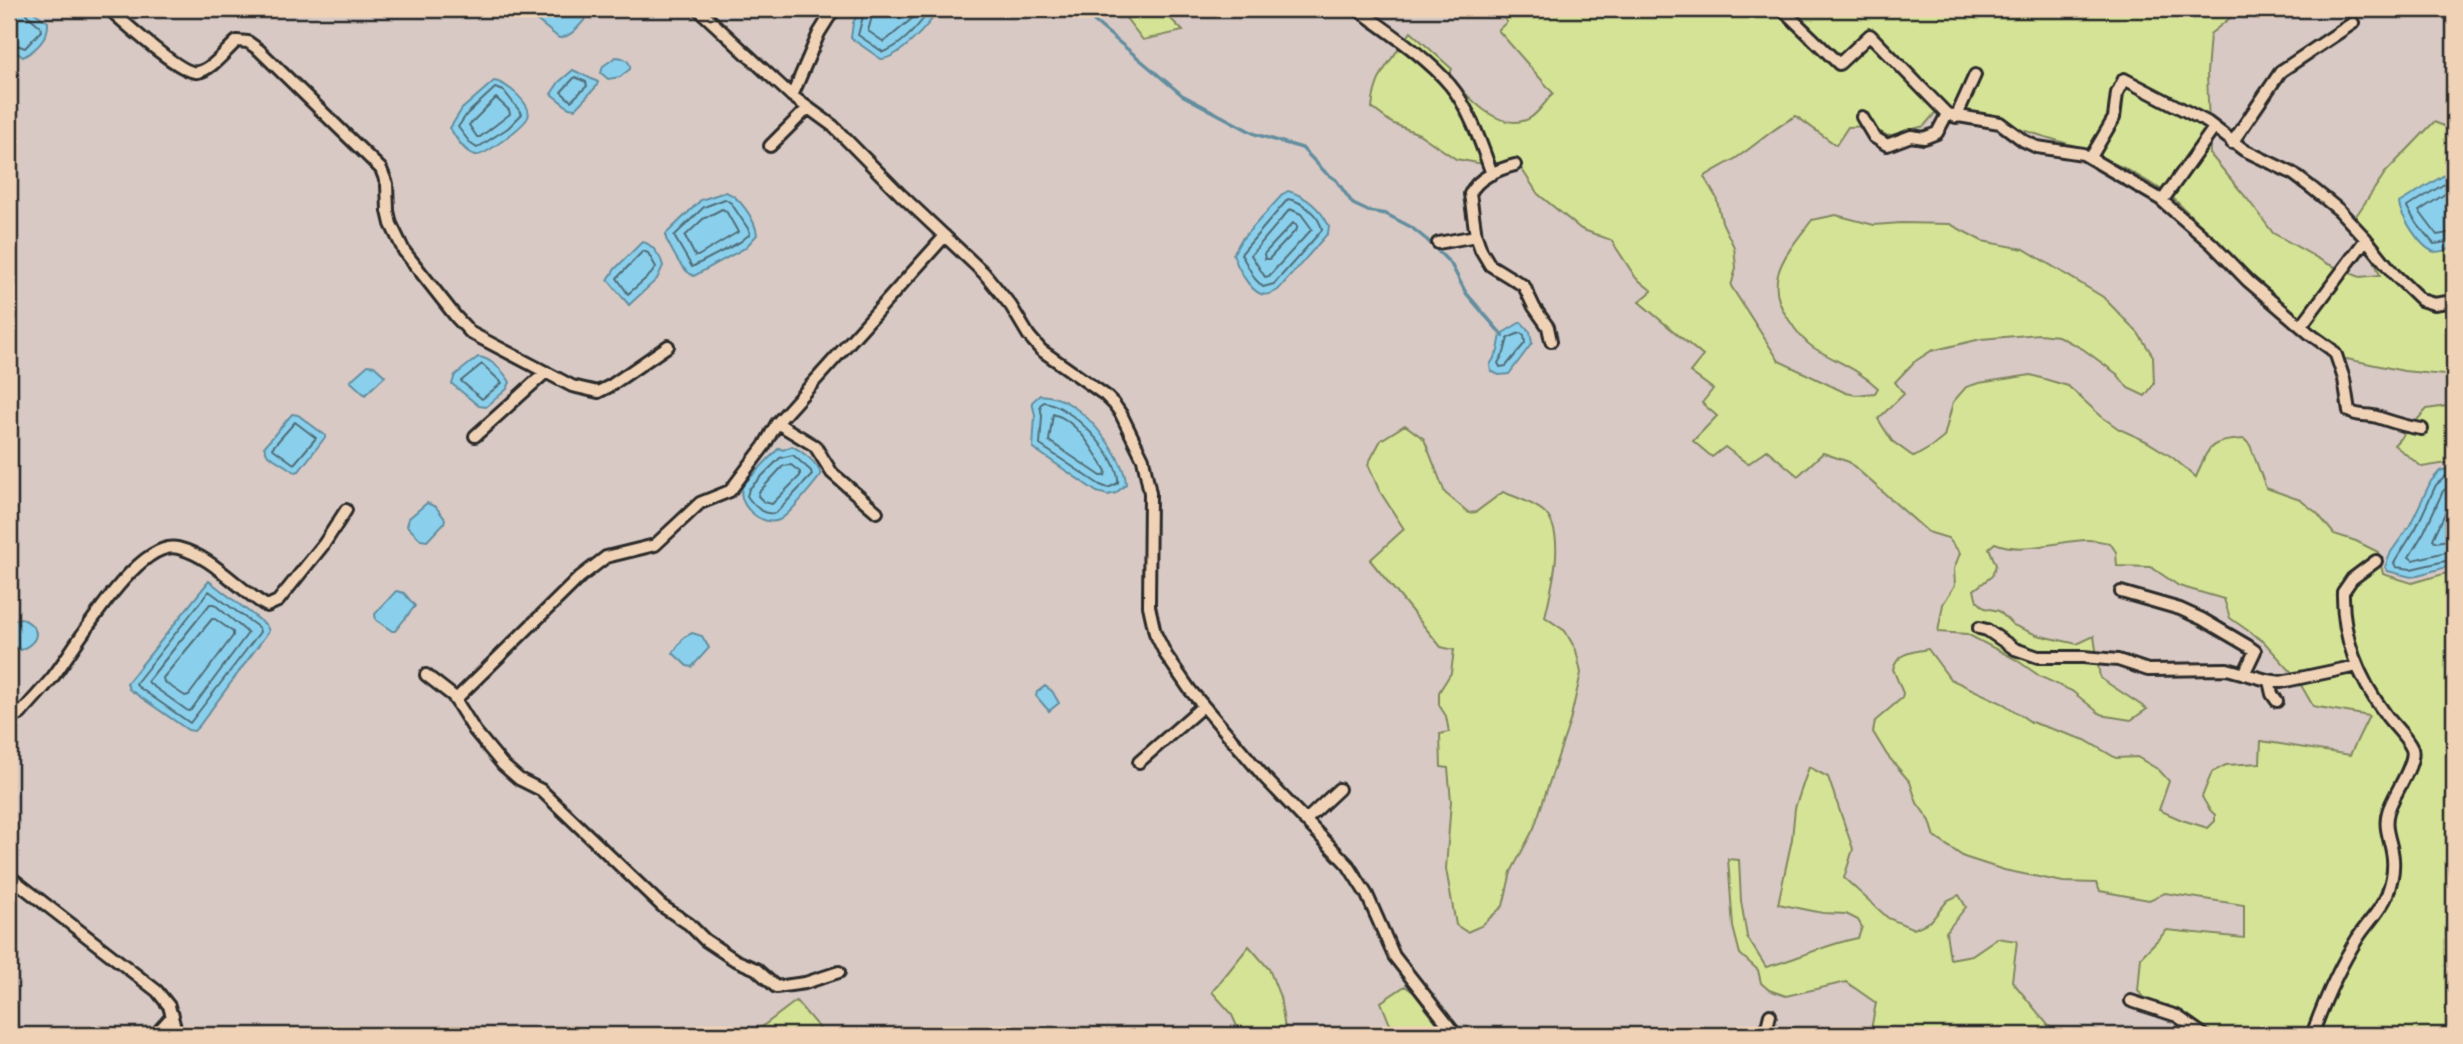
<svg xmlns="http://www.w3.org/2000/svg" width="2463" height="1044" viewBox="0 0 2463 1044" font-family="Dekko,sans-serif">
<rect width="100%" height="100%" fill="#d8c9c4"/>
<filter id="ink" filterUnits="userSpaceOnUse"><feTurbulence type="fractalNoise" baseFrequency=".0143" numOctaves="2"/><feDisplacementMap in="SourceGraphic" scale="14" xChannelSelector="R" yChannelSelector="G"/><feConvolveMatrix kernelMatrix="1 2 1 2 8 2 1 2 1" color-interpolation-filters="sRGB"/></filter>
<g filter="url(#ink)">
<!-- green -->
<path fill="#d4e396" stroke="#808760" stroke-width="2" d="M1119,9H1161L1183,31L1143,40Z
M1495,9H1555L1558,14L1565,9H1640L1645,14L1678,12L1682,9H2241L2210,34L2207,73L2210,154L2249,201L2273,233L2328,264L2360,277L2380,275L2356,216L2385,173L2434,122L2454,130V376L2404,371L2347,359L2343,360L2271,294L2169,194L2126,169L2078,147L1961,111L1935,113L1924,126L1888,136L1870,126L1848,127L1836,145L1796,116C1776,126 1761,141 1742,154C1730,163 1717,168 1704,177L1716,197L1722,222L1734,247L1736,268L1731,286L1779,361L1846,393L1856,395L1875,393L1878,388C1858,369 1837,362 1814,348C1803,341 1796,331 1789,320C1760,280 1787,253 1812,220L1836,215L1874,225L1901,223L1950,224L1982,241L2024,249L2103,297L2138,333L2153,356L2154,384L2145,396L2128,388L2117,374L2083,349L2058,336L2039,334L1981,339L1931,351L1914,362L1895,382L1904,394L1878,419L1892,441L1914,457L1933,446L1944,437L1953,402L1966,387L1979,383L2031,375L2068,386L2102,417L2119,429L2146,441L2172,457L2196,477C2209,446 2208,441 2244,439L2250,445L2266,488L2300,500L2317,513L2334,534L2356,541L2378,552L2383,574L2412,583L2454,571V1035H2194L2160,1013L2138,991L2141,957L2167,930L2244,938V905L2165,893L2149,900L2100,891L2096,883L2063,882L2004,870L1964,857L1935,837L1930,821L1917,803L1910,782L1887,755L1873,732L1875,721L1902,698L1903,693L1893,669C1899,652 1911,652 1928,649L1950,679L2004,704L2031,722L2085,740L2116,758L2137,757L2159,770L2169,781L2159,810L2182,820L2208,828L2215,821V815L2209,809L2202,797L2212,772L2226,765L2260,763L2261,741L2350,755L2369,716L2313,706L2297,678L2264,642L2230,618L2224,599L2179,586L2151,567L2117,566L2116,552L2110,543C2103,542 2095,540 2088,540C2059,540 2023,555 1995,543L1989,548L1996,565L1992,576L1974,590L1977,601L1985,608L1999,611L2013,625L2037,635L2077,644L2094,636L2100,678L2147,709L2131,720L2106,716L2099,713L2072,691L2041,677L2015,659L1967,634L1938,632L1943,604L1955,585L1954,569L1960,553L1948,538L1928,532L1849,462L1823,453L1798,476L1767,450L1748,464L1725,447L1712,457L1693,441L1717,416L1702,403L1713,389L1690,372L1703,356L1639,302L1652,291L1636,278L1611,240L1581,229L1538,194L1519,165L1494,166L1456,159L1419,134L1392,123L1372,108C1375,73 1392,60 1411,32L1452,69L1449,76C1467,95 1496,131 1526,120C1536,117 1546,101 1553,93L1498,30L1507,22Z
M2454,405V462L2422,467L2394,445L2427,409Z
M1405,425L1424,439L1445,493L1469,513L1476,512L1503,492C1515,497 1532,502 1543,511C1568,532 1551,590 1545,617L1565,631L1576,650L1581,673L1570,721L1534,828L1511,872L1503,906L1481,926L1467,932L1456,925L1446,869L1451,801L1448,768L1441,767L1440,734L1449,732L1446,716L1439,705V692L1451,673L1454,650L1441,647L1370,560L1404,529L1379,490L1368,464L1381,440Z
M1809,767L1828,777L1853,849L1844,878L1888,918L1914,929L1931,921L1948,900L1959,895L1966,907L1946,932L1950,959L1972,955L1997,938L2017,941L2012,981L2056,1035H1870L1876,1003L1846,982L1786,996L1769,990L1761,983L1758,970L1740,954L1733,927L1728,859L1739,860L1741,901L1747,937L1766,967C1798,959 1826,944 1858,938L1862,927L1858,920L1846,914L1823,913L1778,904L1792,839L1795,808Z
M1249,946L1269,969L1280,997L1286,1035H1241L1231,1013L1212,992Z
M1405,986L1413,992L1446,1035L1397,1034L1389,1022L1381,1002Z
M796,1001L825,1035H751Z"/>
<!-- water -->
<path fill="#8ad0ec" stroke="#648e9f" stroke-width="2" d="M13,9H29L48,22C49,38 36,50 23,57L9,47V14Z
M530,9H594C584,19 574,37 559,38L534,18Z
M860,9H939C929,25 900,58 881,59L851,38L853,23Z
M616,57C623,57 631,61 630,69L620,77L608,79L601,73L603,66Z
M573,70L598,82L596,87L575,109L569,108L551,94L559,82Z
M494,81C506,82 533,105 528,117C525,125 484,157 476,155C466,154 455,137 450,128L462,109Z
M2451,171H2454V247C2448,249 2438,254 2432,251C2420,246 2400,215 2399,203Z
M1288,191C1306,196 1321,209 1329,226L1328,233L1278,290C1273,293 1267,296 1261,294C1248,289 1237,266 1233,254L1241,240L1283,194Z
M725,192C739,195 756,221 757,235L745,248L694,276C680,270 673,251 666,239V234L701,200Z
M642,242C652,243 661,257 663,266L657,279L629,305L608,280L615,269Z
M1521,322L1530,332L1532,343L1509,374L1499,375L1491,371L1490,365L1498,351L1501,334Z
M478,357C491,358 503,371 510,382L507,389L486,407L479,406L452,384L455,375Z
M368,365L374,366L385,376L365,395L350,381Z
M1040,395C1052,396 1062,398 1071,405C1092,418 1125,459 1126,484L1116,493L1108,495L1097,492L1033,448L1035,415L1032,402Z
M292,414L298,415L326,436L299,471L295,472L268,455L264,447Z
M792,446C802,451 818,463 821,475C813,485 790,515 779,520C763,528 734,504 743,485L779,448L783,450Z
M2454,467V565L2411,577L2388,571L2385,567L2391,552L2410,525L2431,481L2440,471Z
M427,503L436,507L445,519L444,523L427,541L421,540L407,526L409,518Z
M209,581L266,625L269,631L199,726L194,731L188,730L129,689L127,683Z
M396,591L404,593L415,606L395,631H392L376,620L375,614Z
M21,618C41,628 41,640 21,650L9,643V622Z
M692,633L702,636L709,648L692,667L687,666L673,653L684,637Z
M1045,686L1052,691L1059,703L1049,711L1036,696L1037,692Z"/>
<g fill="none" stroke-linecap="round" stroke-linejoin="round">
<!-- shore -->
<path stroke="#516d78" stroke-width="2" d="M865,9L858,35L883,52C901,47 920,24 931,9
M874,9L868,31L884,42L914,17L920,9
M9,42L25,48L41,31L40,26L27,15L26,9
M575,77L586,82L587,86L571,101L561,92Z
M495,88L504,91L522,114L508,128L477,148L471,144L458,127L467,114Z
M496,98L509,110L510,114L480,137H477L469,125Z
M2454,178L2407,207L2416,223L2434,244L2454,241
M2454,188L2419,211L2437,235L2454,232
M725,199L731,203L749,230L750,234L740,242L692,267L674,236L704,207Z
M1288,199C1302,201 1320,216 1322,230L1274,284L1263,287L1255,279L1241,254Z
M722,209L726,211L738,232L698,256H695L685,236L703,219Z
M1290,209L1301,214L1312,229L1269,276L1265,277L1251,255Z
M1293,223L1297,226V229L1269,259H1265L1264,254Z
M643,251L648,253L656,267L651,274L628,294L617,278Z
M1520,333L1524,335L1525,343L1506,366L1500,367L1498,363L1504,353L1508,338Z
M482,364L502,383L482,399L461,381Z
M1044,402C1070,404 1121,458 1118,483L1108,488L1100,485L1040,445L1042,416L1040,405Z
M1053,414C1077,420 1094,451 1106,471L1105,476H1101L1049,441Z
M295,422L316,438L294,464L272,448Z
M793,455L811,471L812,475L776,513C764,516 754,506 747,496L749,489L780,458Z
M791,465L800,472V476L772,504L764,502L758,496L759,492L783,466Z
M2454,474L2445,477L2436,485L2416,528L2394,563L2396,567L2411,569L2454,559
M2454,483L2443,491L2424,532L2409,557L2413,560L2454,550
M2454,494L2433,539L2436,542L2454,539
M209,591L259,628L260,632L190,723L137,686L136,683Z
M210,604H214L248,633L191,710L188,711L150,684L148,681Z
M212,619H215L233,632V636L189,695L185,696L164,682L163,678Z"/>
<!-- stream -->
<path stroke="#648e9f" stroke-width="3.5" d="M1085,9L1094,21L1182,95L1255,134L1302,148L1326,173L1336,180L1353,204L1368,211L1386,214L1411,227L1427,240L1451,264L1466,293L1503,336"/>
<defs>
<path id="street" d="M109,9C123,21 182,76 198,72C213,69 226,50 237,41L248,42L259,50L381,169L387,184L388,211L391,224L404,251L456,317L471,333L572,386L598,392L610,386L668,346
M698,9L792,96L833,126L900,194L984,273L1011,306L1029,336L1041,350L1105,395L1114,404L1121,414L1143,459L1150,493L1149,606L1155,633L1166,655L1190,690L1265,778L1348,865L1367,895L1394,956L1456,1035
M1357,9C1386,30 1427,57 1450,85C1469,107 1482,146 1492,174
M1782,9L1839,64L1870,35L1947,114L2000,123L2024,141L2037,147L2083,154L2160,199L2212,244L2248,281L2310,334L2331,349L2336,355L2344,379L2349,411C2358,417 2367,414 2377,417C2392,422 2406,427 2422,429
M516,11L518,9
M792,96L819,33L834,9
M1862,117L1874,137L1887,145L1911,136L1924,138L1937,133L1947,114
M1956,117L1975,75
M2232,143L2281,71L2353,23
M770,146L808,108
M2091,157L2114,118L2117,93L2124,79L2207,122L2244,150L2292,173L2312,188L2339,210L2366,239L2394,274L2421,300L2434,304L2454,301
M1515,165C1499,169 1477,178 1470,194L1476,236L1481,250L1490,265L1524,286L1534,307L1548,327L1551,341
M2162,201L2214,128
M1438,243L1476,236
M2301,326L2366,239
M777,423L815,446L832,473L877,512
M475,436L546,372
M2121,592L2180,609L2202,619L2248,646L2255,651L2244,674
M1979,628L1987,630L2015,649L2038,657H2083L2118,660L2148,670L2227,669L2267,680L2281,682L2357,666
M426,675L453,696L475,731L503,765L519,779L541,790L662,906L689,924L705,940L735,960L756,969L776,987L805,983L839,972
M2269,681L2272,694L2277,701
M455,700L580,577L606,557L655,545L700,503L730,491L764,446L777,423L945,236
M9,713L20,714C31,702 42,690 52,678C75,649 137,538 178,548C214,557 237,589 267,606L278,601L324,544L346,510
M1139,762L1203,706
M1305,821L1339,789
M9,876L157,991L169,1006L177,1035
M2131,1001L2177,1016L2204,1035
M155,1035L173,1015
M1765,1035L1770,1015
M2312,1035C2324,1002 2338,969 2357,939C2366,924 2380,912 2387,895C2391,884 2394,870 2393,859C2392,842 2383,829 2388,812C2392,796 2417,763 2412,749C2407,737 2394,726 2386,715C2359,679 2342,638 2343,592L2352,579L2376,561"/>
</defs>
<!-- street casing -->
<use href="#street" stroke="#2b2b2b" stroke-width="16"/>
<!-- street -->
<use href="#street" stroke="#f0d3b7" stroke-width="10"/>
</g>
</g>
<!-- margin -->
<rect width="2463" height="1044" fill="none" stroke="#f0d3b7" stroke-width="35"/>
<rect x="18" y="18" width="2428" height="1009" fill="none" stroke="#2b2b2b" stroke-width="2.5" filter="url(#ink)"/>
</svg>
